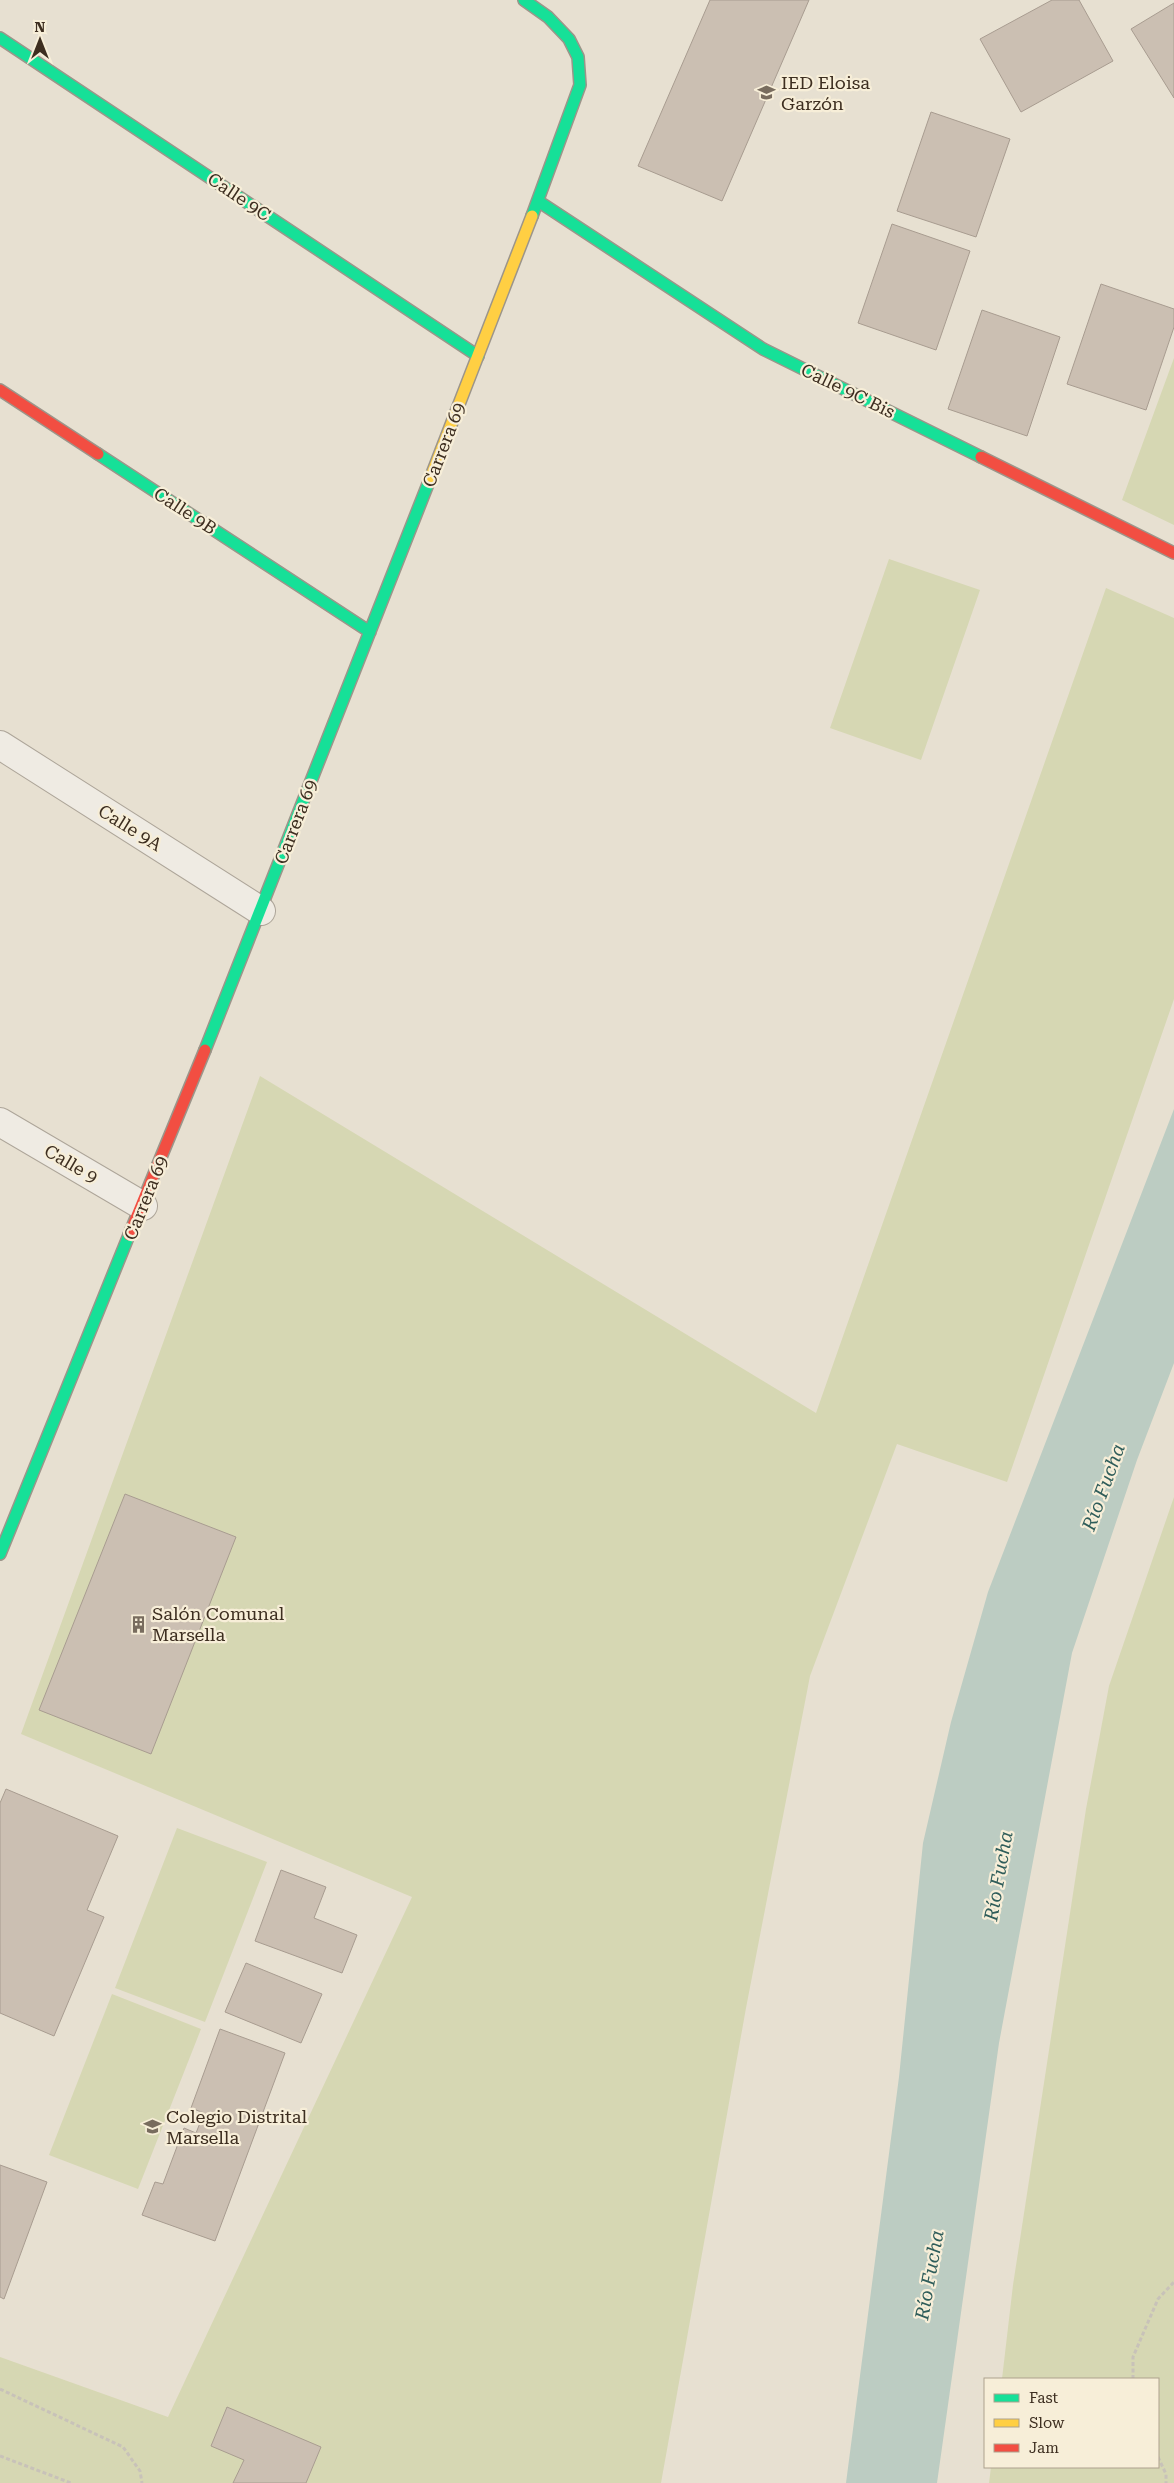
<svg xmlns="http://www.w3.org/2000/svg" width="1174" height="2483" viewBox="0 0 1174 2483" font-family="'Roboto Serif',serif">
<rect width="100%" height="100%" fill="#e7e0d1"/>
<!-- green -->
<path fill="#d6d7b3" d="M1174,358V525L1122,500Z
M889,559L980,590L921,760L830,728Z
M1106,588L1174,618V999L1007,1482L897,1444L810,1676L746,2008L661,2483H0V2357L168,2417L412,1897L21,1734L260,1076L816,1413Z
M1174,1497V2483H989L991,2467H1158V2379H1002L1013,2285L1086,1809L1109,1686Z
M177,1828L267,1862L205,2022L115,1988Z
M112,1994L201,2029L138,2189L49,2155Z"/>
<!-- water -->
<path fill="#bcccc2" d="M1174,1109V1363L1137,1460L1072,1653L999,2043L937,2483H846L899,2077L923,1843L951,1722L988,1592Z"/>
<!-- building -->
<path fill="#cbbfb2" stroke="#a89c90" d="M710,0H809L722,201L638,166Z
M1052,0H1079L1113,61L1021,112L980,39Z
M1174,3V98L1131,29Z
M931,112L1010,139L976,237L897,211Z
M892,224L970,251L936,350L858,323Z
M1101,284L1174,309V327L1146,410L1067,384Z
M982,310L1060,337L1027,436L948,409Z
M125,1494L236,1537L151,1754L39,1710Z
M6,1789L118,1836L87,1910L104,1917L54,2036L0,2013V1803Z
M281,1870L326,1887L314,1918L357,1935L342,1973L255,1941Z
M246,1963L322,1994L301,2043L225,2012Z
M220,2029L285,2053L215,2241L142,2215L155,2182L163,2184L184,2128L196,2133L204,2113L191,2108Z
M0,2165L47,2182L4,2299L0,2297Z
M227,2407L321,2447L306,2483H233L244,2460L211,2446Z"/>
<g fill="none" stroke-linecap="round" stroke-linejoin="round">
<defs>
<path id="street" d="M0,745L261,911
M0,1122L143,1206"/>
<path id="fast" d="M524,0L548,17L569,39L578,57L580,85L532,216
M0,38L478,356
M538,201L763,349L981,457
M98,454L370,632
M205,1050L430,479
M0,1554L129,1235"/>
<path id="slow" d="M430,479L532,216"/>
<path id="jam" d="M0,390L98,454
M981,457L1174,553
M129,1235L205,1050"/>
</defs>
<!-- street casing -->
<use href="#street" stroke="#ada599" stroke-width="30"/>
<!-- fast casing -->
<use href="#fast" stroke="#9c958a" stroke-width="14"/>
<!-- slow casing -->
<use href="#slow" stroke="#9c958a" stroke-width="14"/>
<!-- jam casing -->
<use href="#jam" stroke="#9c958a" stroke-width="14"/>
<!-- path -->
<path stroke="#c8c2b9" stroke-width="3" stroke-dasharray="4 2.5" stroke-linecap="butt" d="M1133,2379V2357L1158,2299L1174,2282
M0,2389L123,2447L140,2471L142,2483
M0,2456L71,2483
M1158,2457L1166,2474V2483"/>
<!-- street -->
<use href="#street" stroke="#efebe3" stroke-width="28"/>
<!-- fast -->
<use href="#fast" stroke="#16e098" stroke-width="11"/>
<!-- slow -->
<use href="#slow" stroke="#ffcf43" stroke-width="11"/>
<!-- jam -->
<use href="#jam" stroke="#f24e42" stroke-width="11"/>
</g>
<!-- icons -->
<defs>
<symbol id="school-bare" viewBox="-9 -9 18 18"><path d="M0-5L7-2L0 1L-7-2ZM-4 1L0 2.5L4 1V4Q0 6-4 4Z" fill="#786c5e" stroke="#f7eed8" stroke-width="2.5" paint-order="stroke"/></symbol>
<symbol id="building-bare" viewBox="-9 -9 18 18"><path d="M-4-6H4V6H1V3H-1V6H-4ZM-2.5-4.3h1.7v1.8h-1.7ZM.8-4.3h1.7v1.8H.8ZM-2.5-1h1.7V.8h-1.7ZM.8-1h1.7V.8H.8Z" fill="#786c5e" stroke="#f7eed8" stroke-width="2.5" paint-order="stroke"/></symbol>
</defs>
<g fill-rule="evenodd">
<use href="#school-bare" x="754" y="80" width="25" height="25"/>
<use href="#building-bare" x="126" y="1612" width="25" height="25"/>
<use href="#school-bare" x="140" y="2114" width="25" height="25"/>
</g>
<g text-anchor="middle" stroke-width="4.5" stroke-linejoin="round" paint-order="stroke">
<!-- poi labels -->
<g font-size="18" fill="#3d2e20" stroke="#f7eed8" text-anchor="start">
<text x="781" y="89">IED Eloisa<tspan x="781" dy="21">Garzón</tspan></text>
<text x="152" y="1620">Salón Comunal<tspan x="152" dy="21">Marsella</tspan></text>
<text x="166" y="2123">Colegio Distrital<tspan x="166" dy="21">Marsella</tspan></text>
</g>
<!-- street labels -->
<g font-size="18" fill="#3d2e20" stroke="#f7eed8">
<text transform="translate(239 197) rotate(34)" y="6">Calle 9C</text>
<text transform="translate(848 391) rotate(26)" y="6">Calle 9C Bis</text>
<text transform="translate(444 445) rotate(-69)" y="6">Carrera 69</text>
<text transform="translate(185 511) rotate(33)" y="6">Calle 9B</text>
<text transform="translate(296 822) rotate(-69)" y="6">Carrera 69</text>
<text transform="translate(130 828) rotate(32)" y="6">Calle 9A</text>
<text transform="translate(71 1164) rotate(30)" y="6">Calle 9</text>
<text transform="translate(146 1198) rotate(-68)" y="6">Carrera 69</text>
</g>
<!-- water labels -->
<g font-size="19" font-style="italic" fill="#2f5d5a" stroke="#f7eed8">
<text transform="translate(1103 1487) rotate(-70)" y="7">Río Fucha</text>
<text transform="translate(998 1876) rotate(-80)" y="7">Río Fucha</text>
<text transform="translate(929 2275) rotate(-80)" y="7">Río Fucha</text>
</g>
</g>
<!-- legend -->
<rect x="984" y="2378" width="175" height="90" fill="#f7eed8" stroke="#ada18e"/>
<rect x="994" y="2394" width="25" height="8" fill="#16e098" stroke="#ada18e"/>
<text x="1029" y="2403" font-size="15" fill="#3d2e20">Fast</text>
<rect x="994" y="2419" width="25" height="8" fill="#ffcf43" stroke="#ada18e"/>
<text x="1029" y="2428" font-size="15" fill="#3d2e20">Slow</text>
<rect x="994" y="2444" width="25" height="8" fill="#f24e42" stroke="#ada18e"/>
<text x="1029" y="2453" font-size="15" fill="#3d2e20">Jam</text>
<!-- north arrow -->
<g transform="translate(40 40)" stroke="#f7eed8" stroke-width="4" paint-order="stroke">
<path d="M0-4L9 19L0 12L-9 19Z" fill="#3d2e20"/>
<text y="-8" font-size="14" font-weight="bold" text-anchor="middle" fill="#3d2e20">N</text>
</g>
</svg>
